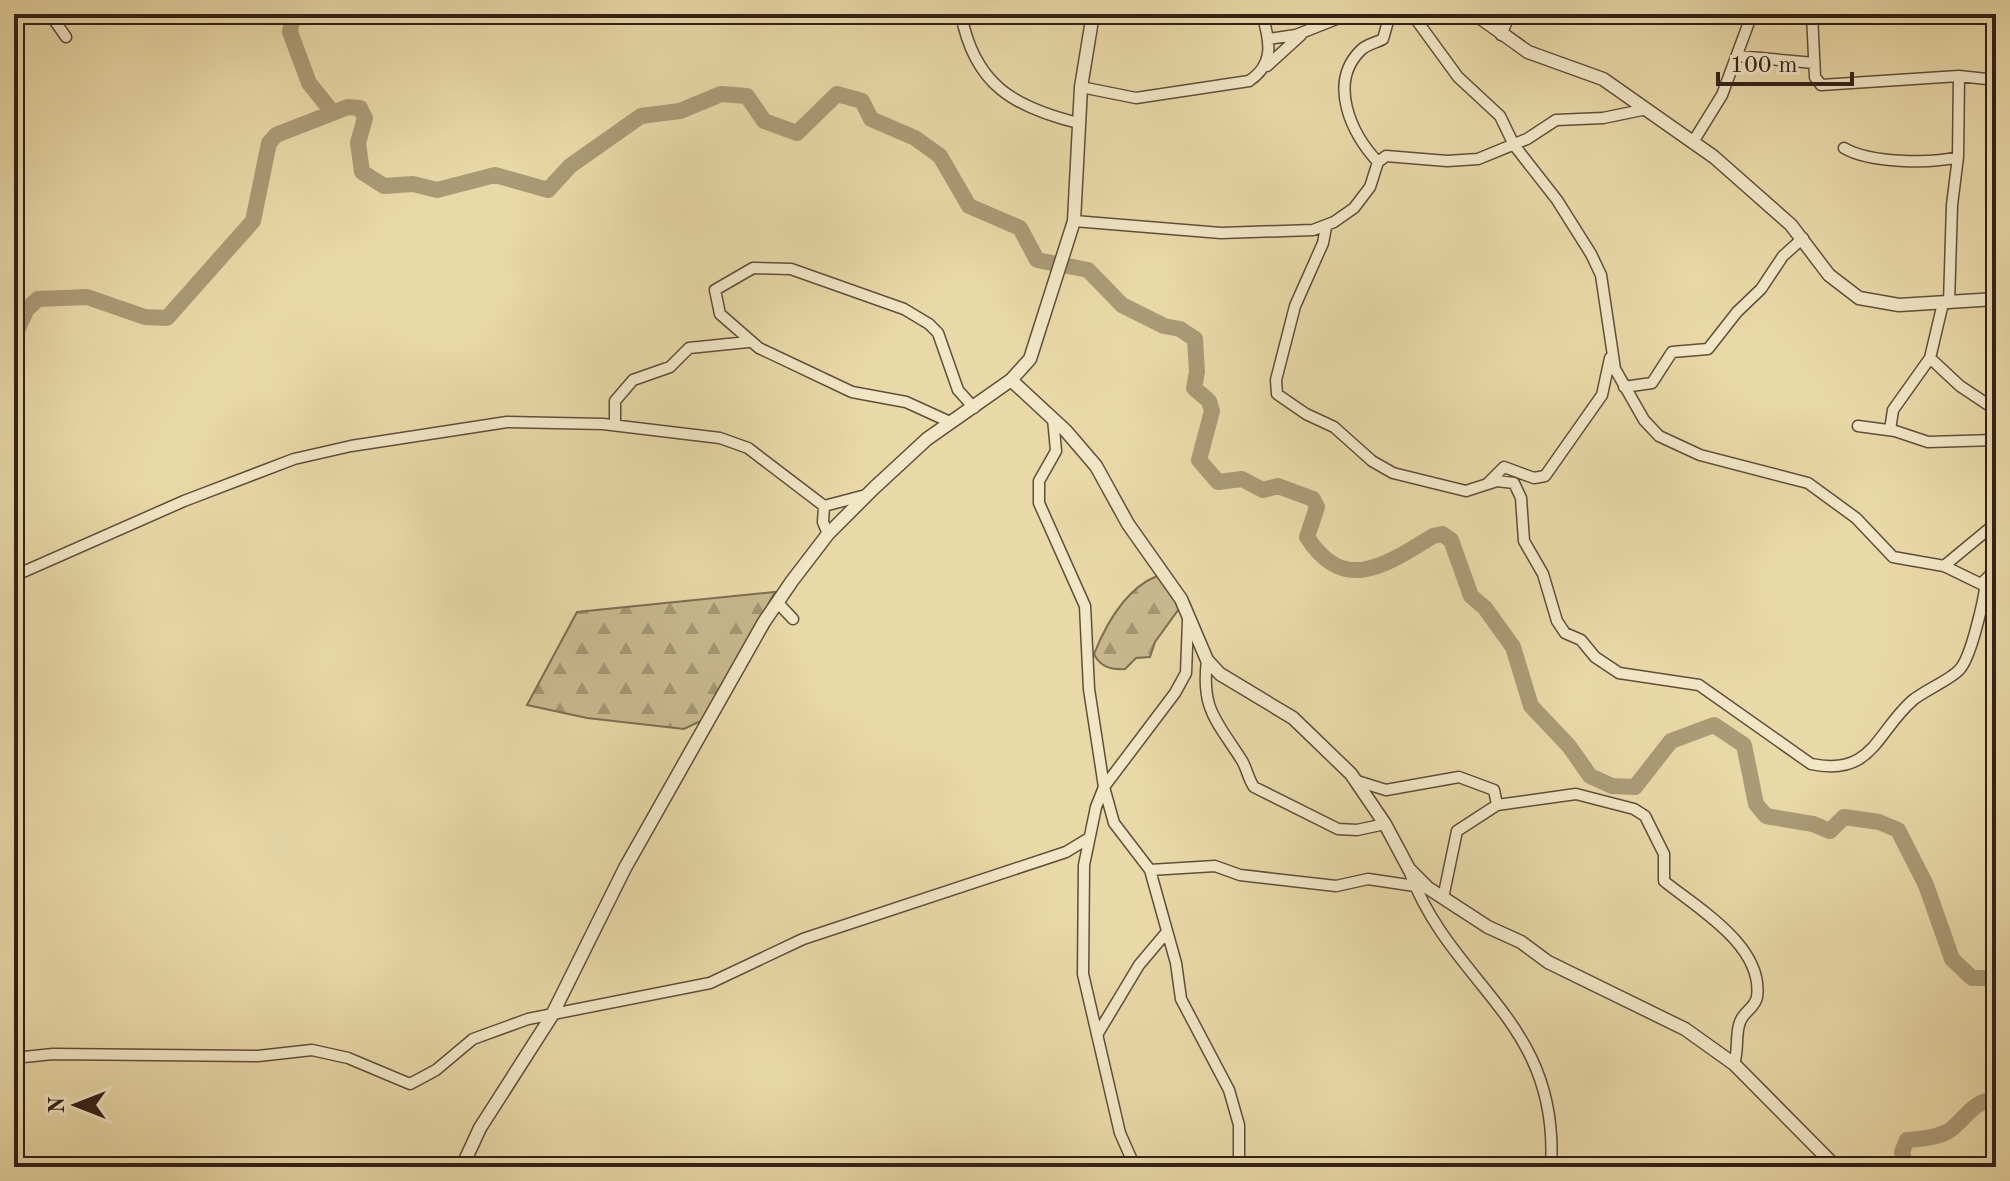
<svg xmlns="http://www.w3.org/2000/svg" width="2010" height="1181" viewBox="0 0 2010 1181" font-family="'Old Standard TT',serif">
<defs>
<pattern id="forest-firs" width="22" height="20" patternUnits="userSpaceOnUse" patternTransform="scale(2)"><rect width="22" height="20" fill="#caba8f"/><path d="M5 1l3.5 6h-7zM16 11l3.5 6h-7z" fill="#a59774"/></pattern>
</defs>
<rect width="100%" height="100%" fill="#e9d9a7"/>
<filter id="stains"><feTurbulence type="fractalNoise" baseFrequency=".0025" numOctaves="4"/><feColorMatrix values="0 0 0 0 .2 0 0 0 0 .09 0 0 0 0 .02 0 0 0 .5 -.17"/></filter>
<radialGradient id="worn" r=".72"><stop offset=".6" stop-color="#630" stop-opacity="0"/><stop offset="1" stop-color="#630" stop-opacity=".3"/></radialGradient>
<!-- forest -->
<path fill="url(#forest-firs)" stroke="#7e6d53" stroke-width="2" d="M1157,576L1181,606L1155,642L1150,657L1136,658L1125,669C1111,670 1100,667 1094,654C1106,624 1125,589 1157,576Z
M775,592L705,719L684,729L587,718L527,705L577,612Z"/>
<g fill="none" stroke-linecap="round" stroke-linejoin="round">
<!-- river -->
<path stroke="#ab9a76" stroke-width="16" d="M293,14L290,32L309,83L333,113
M14,337L27,309L38,299L87,297L145,317L167,318L253,221L269,143L276,135L348,107L360,108L365,118L358,143L362,172L384,186L413,184L437,190L495,175L548,190L570,166L641,116L680,111L721,94L747,96L764,121L797,133L837,94L862,101L871,119L915,138L940,156L969,206L1020,228L1037,260L1088,270L1122,305L1164,326L1180,329L1195,339L1197,372L1194,388L1209,401L1212,411L1199,460L1218,482L1242,479L1263,490L1278,486L1313,499L1317,507L1307,537C1344,595 1386,565 1433,536L1442,534L1451,540L1471,596L1485,608L1513,647L1531,706L1569,746L1590,776L1612,786L1635,787L1671,741L1714,725L1744,745L1756,804L1766,816L1813,824L1830,831L1844,817L1879,822L1898,830L1926,885L1952,959L1972,978H1989L1996,973
M1906,1167L1902,1152L1907,1140C1920,1139 1938,1138 1950,1130C1967,1118 1972,1100 1996,1100"/>
<defs>
<path id="minor" d="M50,14L66,37
M961,14C974,84 1013,107 1078,123
M1412,14L1458,77L1500,116L1514,145L1557,200L1591,254L1601,275L1615,369L1644,420L1659,436L1700,455L1808,483L1856,518L1893,557L1944,566L1981,584L1996,569
M1812,14L1815,77L1821,85L1959,76L1996,80
M1501,35L1510,14
M1268,39L1296,35L1349,14
M1738,56L1814,63
M1267,66L1301,35
M1081,87L1136,98L1249,81C1275,64 1270,41 1262,14
M1693,142L1722,95L1752,14
M1844,148C1869,163 1930,164 1958,157
M1378,162C1352,135 1327,83 1361,50C1367,44 1376,43 1383,39L1390,14
M1074,221L1221,233L1313,230L1334,222L1354,208L1370,187L1378,162L1386,156L1447,161L1478,159L1527,139L1556,120L1603,118L1642,110
M1326,227L1323,243L1295,306L1276,380L1277,394L1306,414L1334,427L1372,461L1393,473L1466,491L1497,481L1514,483L1521,498L1524,541L1543,574L1557,621L1565,633L1581,640L1595,657L1619,673L1699,685L1811,764C1873,777 1876,732 1913,700C1925,690 1950,680 1959,670C1971,659 1984,599 1986,582
M1949,303L1952,205L1958,157L1959,76
M1930,358L1960,386L1996,410
M1624,387L1652,383L1672,352L1708,349L1737,312L1761,289L1783,256L1803,238
M1053,418L1056,451L1039,481V503L1085,606L1089,689L1104,787L1096,807L1084,865L1083,974L1120,1133L1135,1167
M950,422L906,402L852,392L759,348L720,314L715,290L753,268L791,269L904,309L929,324L938,333L958,390L974,408
M615,425V401L633,380L670,367L689,348L748,342
M1858,426L1895,431L1928,442L1996,440
M1890,430L1893,410L1930,358L1943,303
M1488,483L1504,467L1534,478L1545,476L1602,395L1610,358
M824,506L866,495
M1944,566L1996,523
M14,572H23L184,501L294,459L351,446L507,422L603,424L720,438L748,448L824,506L823,522L828,534
M778,603L793,619
M1188,620L1186,673L1175,693L1104,787L1114,823L1150,870L1176,963L1181,999L1229,1090L1239,1125V1167
M1207,660C1201,709 1216,720 1241,759C1247,768 1248,779 1254,787L1338,829L1357,830L1385,824
M1357,781L1386,790L1459,777L1494,790L1497,805L1457,831L1443,898
M1497,805L1576,794L1634,809L1645,816L1664,854V881C1697,908 1764,946 1757,997C1755,1008 1744,1011 1740,1022C1735,1034 1739,1049 1734,1064
M1150,870L1215,866L1240,875L1336,886L1368,879L1415,886
M1410,873C1453,987 1560,1021 1551,1167
M1097,1035L1139,965L1166,933
M14,1058L53,1054L258,1056L312,1050L348,1058L410,1084L436,1070L473,1039L528,1019L710,983L803,939L1066,852L1089,838"/>
<path id="tertiary" d="M1475,14L1528,52L1603,79L1714,157L1791,225L1829,275L1859,298L1899,305L1996,299
M1011,380L1066,431L1096,466L1128,524L1181,599L1207,660L1220,674L1293,718L1351,774L1385,824L1409,869L1428,888L1488,927L1521,942L1548,962L1685,1029L1734,1064L1836,1167
M462,1167L480,1128L551,1017L625,868L764,622L792,581L828,534L874,488L927,439L1011,380L1030,359L1074,221L1081,87L1093,14"/>
</defs>
<!-- minor casing -->
<use href="#minor" stroke="#604e3b" stroke-width="13"/>
<!-- tertiary casing -->
<use href="#tertiary" stroke="#604e3b" stroke-width="15"/>
<!-- minor -->
<use href="#minor" stroke="#f1e6c6" stroke-width="10"/>
<!-- tertiary -->
<use href="#tertiary" stroke="#f1e6c6" stroke-width="12"/>
</g>
<!-- margin -->
<rect width="2010" height="1181" fill="none" stroke="#e9d9a7" stroke-width="48"/>
<rect x="16" y="16" width="1978" height="1149" fill="none" stroke="#322017" stroke-width="4"/>
<rect x="24" y="24" width="1962" height="1133" fill="none" stroke="#322017" stroke-width="2"/>
<!-- north arrow -->
<g transform="translate(76 1105) rotate(270)" stroke="#f1e6c6" stroke-width="6" paint-order="stroke">
<path d="M0-6L14 30L0 20L-14 30Z" fill="#322017"/>
<text y="-12" font-size="22" font-weight="bold" text-anchor="middle" fill="#322017">N</text>
</g>
<!-- scale -->
<path d="M1718 72v12h134v-12" fill="none" stroke="#322017" stroke-width="4"/>
<text x="1730" y="72" font-size="24" fill="#322017" stroke="#f1e6c6" stroke-width="6" paint-order="stroke">100 m</text>
<rect width="100%" height="100%" filter="url(#stains)"/>
<rect width="100%" height="100%" fill="url(#worn)"/>
</svg>
